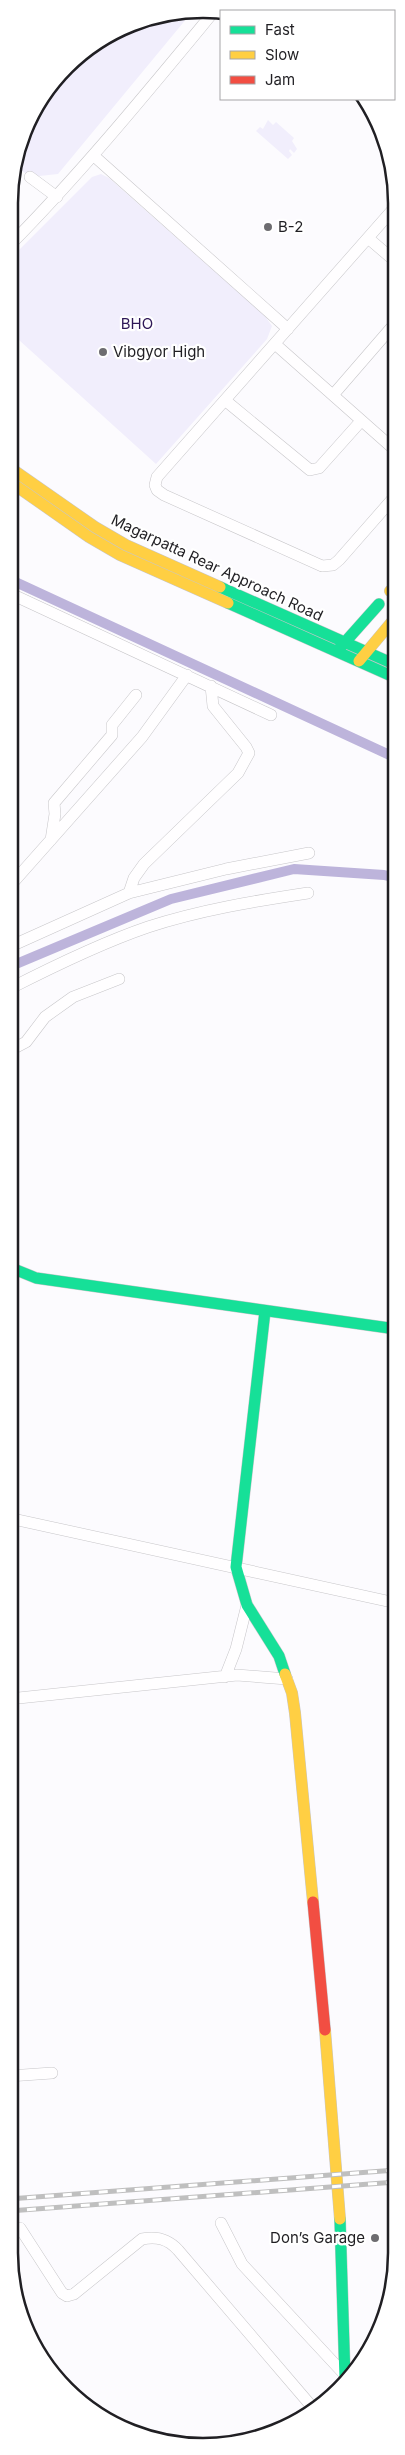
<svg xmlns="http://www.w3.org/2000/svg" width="405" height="2455" viewBox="0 0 405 2455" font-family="Inter,sans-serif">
<rect width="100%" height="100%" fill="#fcfbfe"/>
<!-- green -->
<path fill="#f1eefc" d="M192,12L58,174L30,177L16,166L29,117L75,57L140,19Z
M268,120L273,125L276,122L294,138L292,141L297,149L294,153L290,149L289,151L292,155L288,159L256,131L260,127L263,129Z
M101,174L109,178L265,316L272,326L267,339L156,464L9,331V260L92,177Z"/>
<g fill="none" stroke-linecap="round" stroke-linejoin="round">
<!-- canal -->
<path stroke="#bdb4db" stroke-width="10" d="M9,579L396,758
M9,967L171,899L294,869L384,875L396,878"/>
<defs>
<path id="street" d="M94,156L288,329
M30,177L57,197
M396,206L157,477L155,485L157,490L164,495L322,566L333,565L339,560L396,495
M368,238L396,262
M9,246C83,171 149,90 216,9
M275,344L396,451
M333,395L391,328L396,326
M226,401L310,470L319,468L361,421
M9,593L271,715
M51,840L55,814L54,803L112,735V725L136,695
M9,887L142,737L187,675
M129,893L134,878L144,864L238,773L249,753L246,747L213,706L211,686
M9,947L129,893L226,869L309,853
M9,989C54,966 101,943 148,927C200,910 255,901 308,893
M9,1051L26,1042L45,1017L73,997L119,979
M9,1518L396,1603
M225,1677L236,1649L247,1605
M9,1699L237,1675L287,1679
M9,2076L52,2073
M221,2223L242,2264L345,2375
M20,2228L62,2293L67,2296L74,2294L142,2239C157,2236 168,2239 178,2250L313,2408"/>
<path id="fast" d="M220,587L396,665
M228,603L396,678
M338,650L379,604
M9,1267L36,1278L396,1329
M265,1311L236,1567L247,1605L279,1656L285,1674
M340,2219L345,2379"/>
<path id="slow" d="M9,467L95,527L126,545L220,587
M9,481L89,537L120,555L228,603
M390,591L396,585
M359,661L395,618
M285,1674L292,1693L295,1713L313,1902
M325,2030L340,2219"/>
<path id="jam" d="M313,1902L325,2030"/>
</defs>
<!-- street casing -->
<use href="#street" stroke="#c7c6c9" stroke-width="12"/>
<!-- fast casing -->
<use href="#fast" stroke="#c7c6c9" stroke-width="12"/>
<!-- slow casing -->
<use href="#slow" stroke="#c7c6c9" stroke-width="12"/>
<!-- jam casing -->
<use href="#jam" stroke="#c7c6c9" stroke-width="12"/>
<!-- street -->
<use href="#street" stroke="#fffeff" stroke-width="11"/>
<!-- fast -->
<use href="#fast" stroke="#16e098" stroke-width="11"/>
<!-- slow -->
<use href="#slow" stroke="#ffcf43" stroke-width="11"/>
<!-- jam -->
<use href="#jam" stroke="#f24e42" stroke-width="11"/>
<defs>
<path id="rail" d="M9,2199L396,2170
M9,2211L396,2182"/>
</defs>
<!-- rail casing -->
<use href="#rail" stroke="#bfbfbf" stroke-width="5"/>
<!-- rail -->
<use href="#rail" stroke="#fff" stroke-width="3" stroke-dasharray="9" stroke-linecap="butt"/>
</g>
<!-- markers -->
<g fill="#6d6c70" stroke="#fff" stroke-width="2">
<circle cx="268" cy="227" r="5"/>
<circle cx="103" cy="352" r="5"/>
<circle cx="375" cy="2238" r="5"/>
</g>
<g text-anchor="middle" stroke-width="4.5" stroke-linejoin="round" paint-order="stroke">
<!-- poi labels -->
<g font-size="15" fill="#201f23" stroke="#fff" text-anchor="start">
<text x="278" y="232">B-2</text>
<text x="113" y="357">Vibgyor High</text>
<text x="365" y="2243" text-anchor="end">Don’s Garage</text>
</g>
<!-- park labels -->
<g font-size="15" fill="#2f1858" stroke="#fff">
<text x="137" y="329">BHO</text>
</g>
<!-- street labels -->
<g font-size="15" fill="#201f23" stroke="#fff">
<text transform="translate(217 568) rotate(25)" y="5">Magarpatta Rear Approach Road</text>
</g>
</g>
<!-- crop -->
<path d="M0 0H405V2455H0ZM203 18H203A185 185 0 0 1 388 203V2253A185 185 0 0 1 203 2438H203A185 185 0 0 1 18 2253V203A185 185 0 0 1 203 18Z" fill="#fff" fill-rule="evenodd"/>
<path fill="none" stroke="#201f23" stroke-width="2.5" d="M203 18H203A185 185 0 0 1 388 203V2253A185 185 0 0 1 203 2438H203A185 185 0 0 1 18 2253V203A185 185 0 0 1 203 18Z"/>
<!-- legend -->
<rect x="220" y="10" width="175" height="90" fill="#ffffff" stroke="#a6a5a7"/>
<rect x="230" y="26" width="25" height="8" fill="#16e098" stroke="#a6a5a7"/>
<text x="265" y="35" font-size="15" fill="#201f23">Fast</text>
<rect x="230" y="51" width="25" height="8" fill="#ffcf43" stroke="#a6a5a7"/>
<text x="265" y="60" font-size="15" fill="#201f23">Slow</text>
<rect x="230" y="76" width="25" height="8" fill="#f24e42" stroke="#a6a5a7"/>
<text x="265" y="85" font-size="15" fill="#201f23">Jam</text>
</svg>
